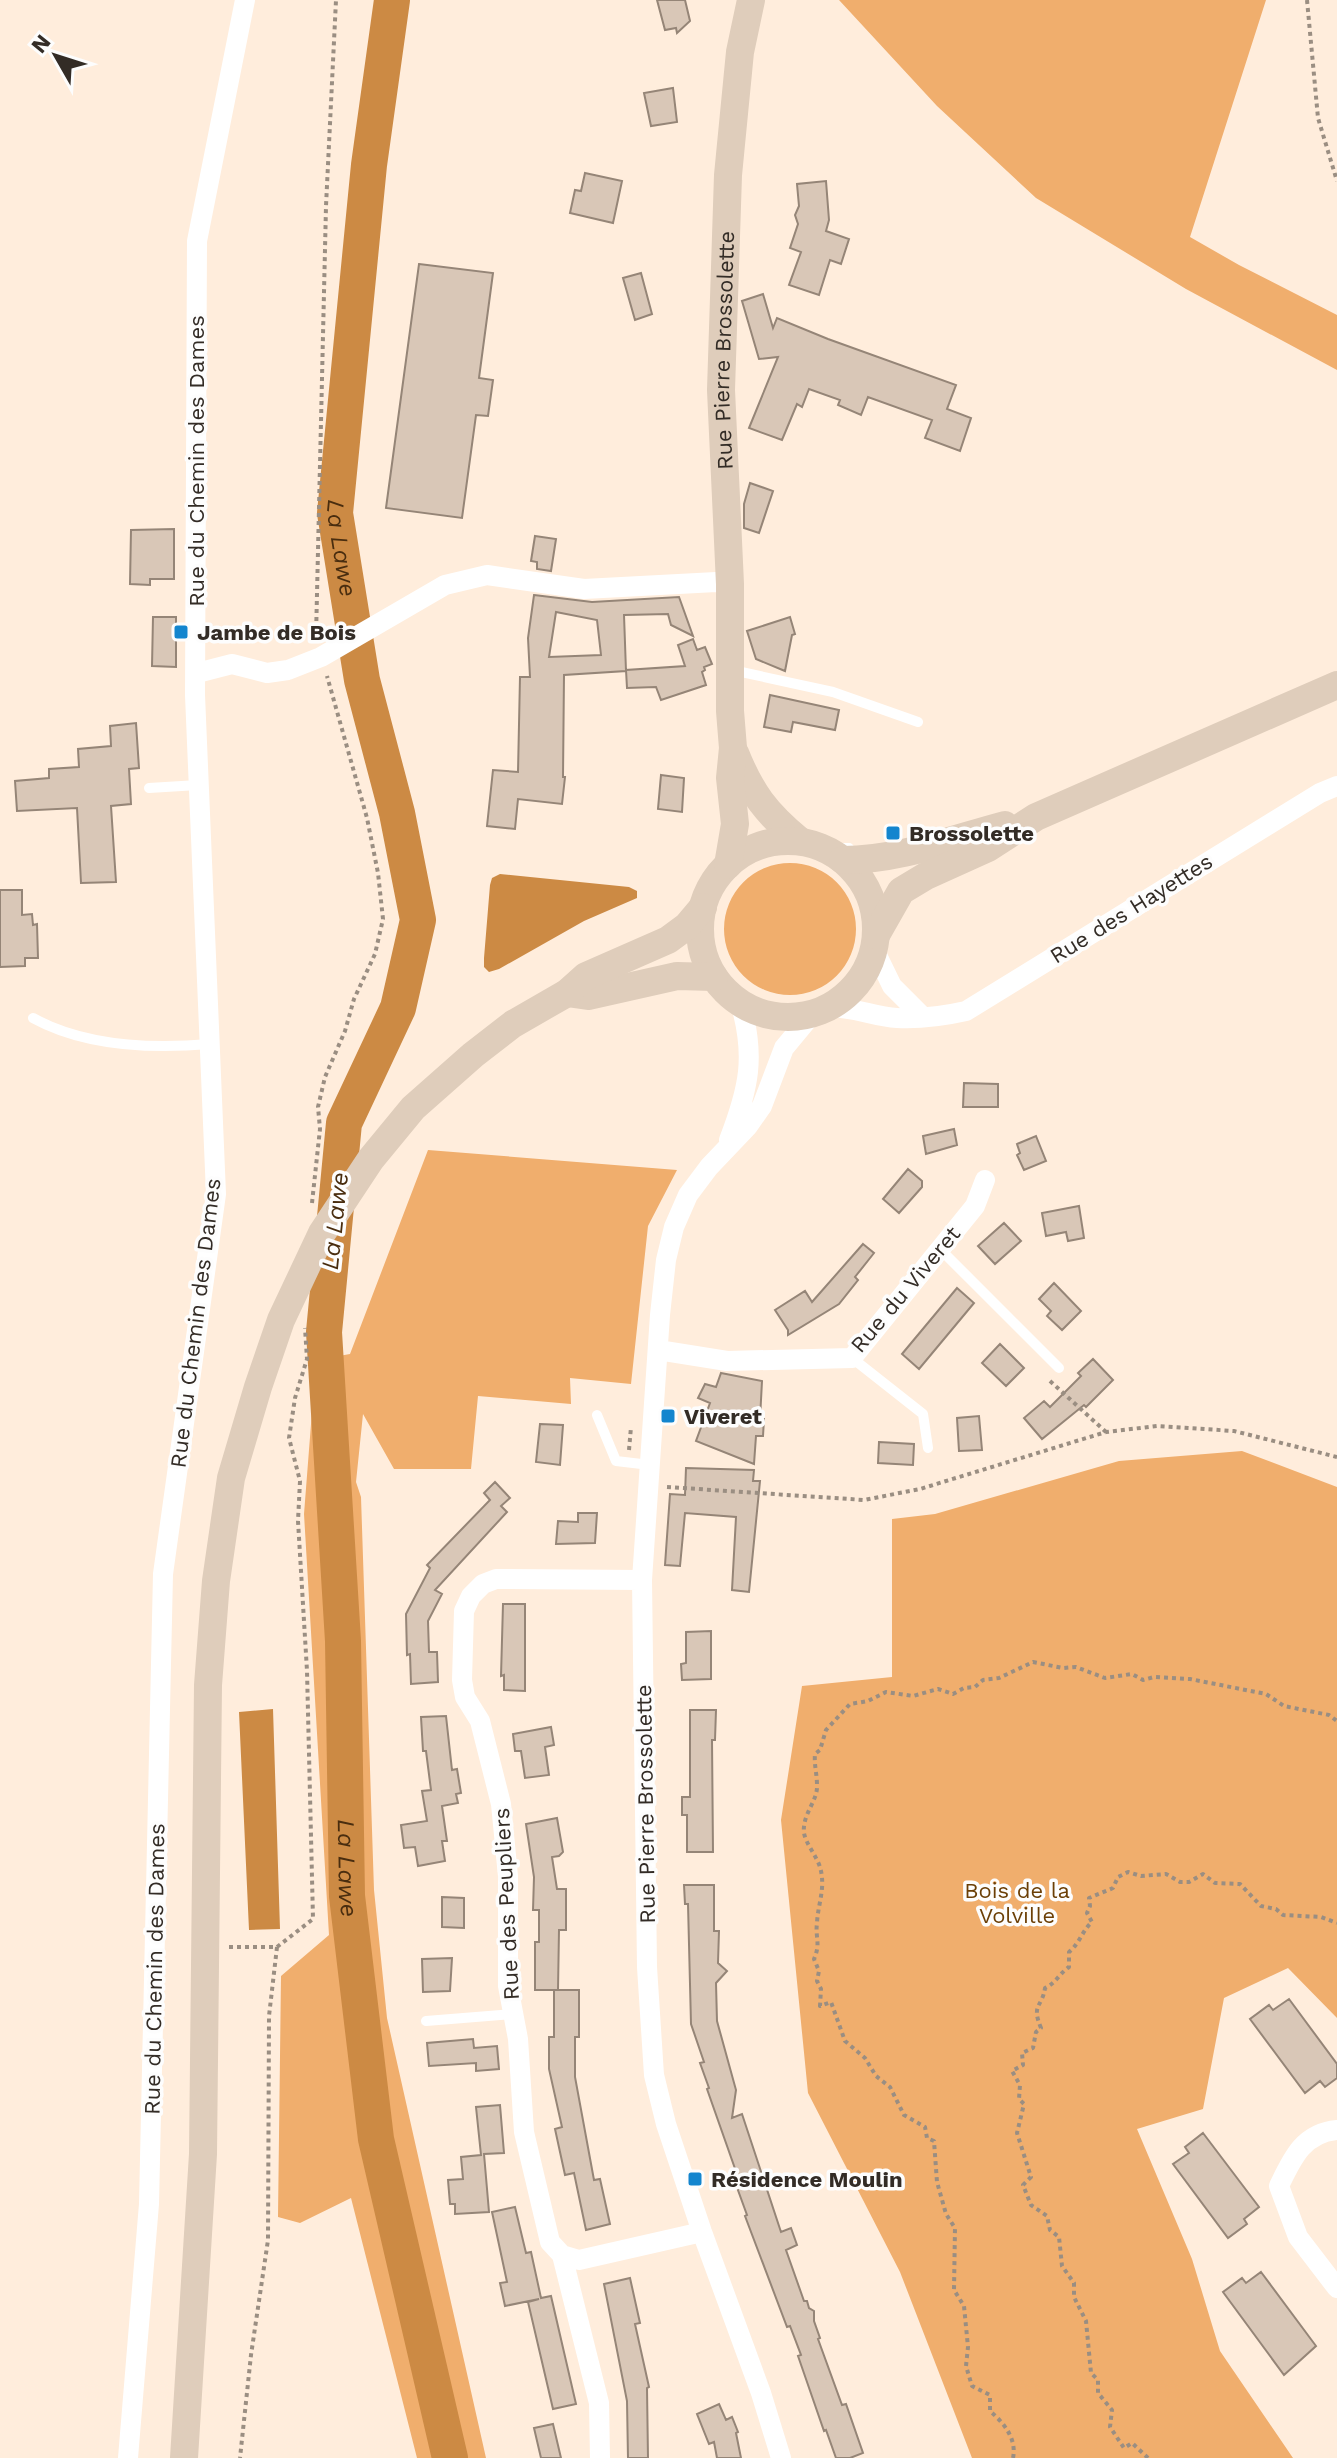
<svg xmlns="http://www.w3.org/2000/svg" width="1337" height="2458" viewBox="0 0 1337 2458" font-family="'Work Sans',sans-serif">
<rect width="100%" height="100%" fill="#ffeddc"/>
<!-- green -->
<path fill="#f0ae6d" d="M839,0H1266L1190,237L1239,265L1337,315V370L1186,289L1036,198L937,106Z
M724 929a66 66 0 1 1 132 0a66 66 0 1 1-132 0Z
M428,1150L677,1170L648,1226L631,1384L570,1378L571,1404L478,1396L471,1469H394L363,1414L356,1482L361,1497L374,1890L387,2018L486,2458H417L351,2198L300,2223L278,2217L281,1976L329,1935L304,1514L316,1360L350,1354Z
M1242,1451L1337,1487V2018L1288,1968L1224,1998L1203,2109L1137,2129L1192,2259L1220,2351L1293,2458H972L900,2272L808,2093L781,1820L802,1686L892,1677V1519L935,1514L1119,1461Z"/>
<!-- water -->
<path fill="#cc8a44" d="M500,874L629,887L637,891V898L584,921L499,969L489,972L484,967V958L490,885L492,878Z
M273,1709L280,1929L249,1930L239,1712Z"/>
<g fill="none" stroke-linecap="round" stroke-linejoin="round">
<!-- river -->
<path stroke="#cc8a44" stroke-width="36" id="s1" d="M392,0L369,165L335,513L362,680L397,813L418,920L398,1008L344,1123L324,1332L343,1641L347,1896L376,2139L450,2458"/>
</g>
<!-- building -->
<path fill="#d9c7b7" stroke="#958577" stroke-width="2" fill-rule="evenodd" d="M657,0H685L690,21L677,33L676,28L665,30Z
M673,88L677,122L651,126L644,93Z
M585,173L622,181L613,223L570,213L575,190L581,191Z
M826,181L829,220L826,231L849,239L841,264L830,260L819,295L789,285L801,252L790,248L798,224L795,215L799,206L797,184Z
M419,264L493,273L479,378L493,380L488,416L476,415L462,518L386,508Z
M641,273L652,314L635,320L623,278Z
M763,294L773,328L777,318L828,339L956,385L947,409L971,418L960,451L925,438L932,420L868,397L861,415L838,405L840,400L809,389L802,407L797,404L782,440L749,428L778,357L759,359L742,301Z
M750,483L773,491L759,533L744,528V504Z
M174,529V579H150V585L130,584L131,530Z
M535,536L556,539L551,571L537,569V562L531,561Z
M534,595L592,602L679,597L693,636L671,625L668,614L624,615L626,671L564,675L563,777H565L562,804L518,799L515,829L487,826L493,770L518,772L520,677H530L528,638ZM556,612L597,620L601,655L549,657Z
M153,617H176V667L152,666Z
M790,617L795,634L792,635L785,671L756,659L747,631Z
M693,639L697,650L705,647L712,664L704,667L705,670L702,672L706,685L661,700L656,687L627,688L626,670L685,666L678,645Z
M770,695L839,710L835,730L793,722L791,732L764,727Z
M136,723L139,768L129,769L131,804L111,806L116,882L81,883L77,808L17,811L15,781L49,778V769L79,767L78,749L111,746L110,726Z
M661,775L684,778L682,812L658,809Z
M0,890H22V915L32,914L33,925L37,924L38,958H25V966L0,967Z
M964,1083L998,1084V1107H963Z
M954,1129L957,1145L926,1154L923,1136Z
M1036,1136L1046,1161L1024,1170L1017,1155L1020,1153L1017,1144Z
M908,1169L922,1181V1187L899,1213L883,1199Z
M1079,1206L1084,1238L1068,1241L1066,1232L1046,1236L1042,1213Z
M1004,1223L1021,1241L995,1264L978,1246Z
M863,1244L874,1253L855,1277L858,1280L839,1304L788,1335V1330L775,1310L805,1291L812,1302Z
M1054,1283L1081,1311L1062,1330L1047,1316L1051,1311L1039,1299Z
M957,1288L974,1303L919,1369L902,1354Z
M1000,1344L1024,1368L1006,1386L982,1363Z
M1093,1359L1113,1380L1086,1407L1084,1405L1042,1439L1024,1418L1044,1401L1050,1407L1081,1376L1078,1373Z
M721,1373L762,1381L760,1419H764L763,1436H756L754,1464L696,1441L710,1403L698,1398L705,1384L716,1387Z
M979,1416L982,1450L959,1451L957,1418Z
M540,1424L563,1425L560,1465L536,1462Z
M879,1442L914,1444L913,1465L878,1463Z
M686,1468L754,1470L753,1481H760L749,1592L732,1590L736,1517L685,1513L680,1566L665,1565L670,1494L685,1495Z
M495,1482L510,1498L501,1506L507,1512L435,1590L442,1594L428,1621L429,1652H437L438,1682L411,1684L410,1654L407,1655L406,1614L430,1568L427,1565L490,1500L484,1493Z
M578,1513H597L595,1543L556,1544L558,1521L578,1522Z
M503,1604H525V1691L504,1690V1675L501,1676Z
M711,1631V1679L682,1680L681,1664L686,1663V1632Z
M690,1710H716L715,1740H712L713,1852H687V1815H682V1797H690Z
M446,1716L452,1770L457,1769L461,1793L456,1794L458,1803L442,1806L447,1841H442L445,1861L418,1866L415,1847L404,1848L401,1825L427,1821L422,1791L431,1790L426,1751H423L421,1717Z
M551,1727L554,1745L545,1747L549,1775L525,1778L521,1751H515L513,1734Z
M557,1818L563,1852L559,1856L552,1857L557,1889H566V1930H559L558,1990H535V1942H539V1910H533L534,1877L526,1824Z
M684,1885H714V1931H719L718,1963L727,1971L716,1983L717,2021L736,2090L732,2118L742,2114L781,2232L791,2228L797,2245L786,2250L804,2301H807L809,2308L814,2311V2321L820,2338L818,2339L842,2405L846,2404L863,2453L850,2458H836L826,2430L824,2431L798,2356L801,2355L790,2326L787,2327L745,2216L747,2215L735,2182L739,2180L707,2089L709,2088L700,2063L704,2062L691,2024L688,1904H685Z
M442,1897L464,1898V1928L442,1927Z
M452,1958L450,1991L423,1992L422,1959Z
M554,1990H579V2037H575V2077L594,2180L600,2179L610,2224L586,2230L574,2173L565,2175L555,2129L562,2127L549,2069V2037H554Z
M1289,1999L1337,2064V2078L1325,2087L1320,2081L1305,2093L1250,2019L1269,2005L1273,2010Z
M473,2039L474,2048L497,2046L499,2069L476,2071V2063L429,2066L427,2043Z
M500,2105L504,2153L484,2154L489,2212L455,2214V2204H450L448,2180L463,2179L461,2157L481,2155L476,2107Z
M1203,2133L1259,2207L1244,2219L1247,2224L1228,2238L1173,2164L1189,2153L1185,2147Z
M515,2207L526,2253L531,2252L541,2298L551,2296L576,2404L553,2409L528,2302L539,2299L505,2306L500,2283L507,2282L492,2212Z
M1261,2272L1316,2346L1284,2375L1223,2292L1242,2278L1246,2283Z
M630,2278L640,2323L635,2324L649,2387L647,2388L648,2458H628L627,2401L604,2284Z
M719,2404L726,2420L732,2417L738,2432L736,2433L741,2458H717L714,2442L709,2444L697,2414Z
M553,2424L561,2458H541L534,2428Z"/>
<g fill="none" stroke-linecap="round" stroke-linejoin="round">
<!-- path -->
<path stroke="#9a8e82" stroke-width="4" stroke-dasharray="4 4" stroke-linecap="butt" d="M1307,0L1318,118L1337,181
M316,637L326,206L336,0
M312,1203L320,1129L318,1107L325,1077L345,1031L354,999L375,954L383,919L378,873L367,818L327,676
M1050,1381L1106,1432
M629,1450L631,1427
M667,1487L864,1500L920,1489L1106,1432L1157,1426L1234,1431L1337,1457
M229,1947H277L269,2016L268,2240L251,2355L240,2458
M277,1947L313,1919L307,1671L298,1521L300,1481L289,1438L295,1398L307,1359L305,1328
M1013,2458C1017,2439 1004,2423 990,2411V2395L972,2386L966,2366L968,2347L964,2306L954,2290L955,2228L946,2214L937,2182L934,2141L927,2138L925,2127L904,2115L890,2087L876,2076L865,2058L845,2041L831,2002L820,2006L821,1989L817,1981L819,1971L814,1959C821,1943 815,1938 817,1923C818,1903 826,1888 820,1867C816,1855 806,1844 804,1833C802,1814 818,1801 817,1785C817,1774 814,1765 815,1754L820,1750L826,1730L850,1704L868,1701L886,1692L913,1696L938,1689L953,1694L964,1688L975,1687L983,1680L999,1678L1033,1662L1063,1668L1076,1667L1105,1678L1132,1674L1143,1680L1154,1677L1190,1679L1266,1694L1284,1706L1329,1715L1337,1721
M1148,2458L1132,2443L1124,2448L1110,2427L1112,2410L1098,2393V2380L1091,2373L1086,2321L1074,2297V2283L1062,2266L1059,2237L1050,2230L1047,2216L1031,2205L1023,2185L1031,2177L1017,2133L1024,2104L1019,2099L1020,2085L1012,2071L1023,2065L1022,2053L1033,2048L1036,2032L1041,2028C1031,2004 1042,2008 1045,1988C1056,1983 1059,1974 1069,1967V1952C1080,1943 1082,1931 1092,1922L1087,1913L1090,1906L1089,1898L1113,1888L1118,1877L1128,1872L1141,1876L1166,1874L1180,1882H1189L1203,1874L1215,1883L1240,1884L1261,1906L1276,1909L1283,1915L1321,1917L1337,1923"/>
<!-- lane -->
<path stroke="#fff" stroke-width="10" d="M732,670L833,692L918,722
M149,788L198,785
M823,848H849
M33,1018C84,1046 152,1049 210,1044
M939,1248L1059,1368
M852,1358L923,1414L928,1448
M597,1415L616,1461L650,1465
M426,2021L512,2014"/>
<!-- street -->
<path stroke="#fff" stroke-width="20" d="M197,673L232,664L267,673L288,670L321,657L445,585L487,575L584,589L716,582L730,584
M874,949L892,986L921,1015
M828,1007C855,1007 874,1017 897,1018C918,1019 944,1016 966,1011L1320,793L1337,786
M729,1140C749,1088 756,1056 740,1002
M658,1350L727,1361L852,1358L975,1206L985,1180
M642,1580L496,1579L483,1584L471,1596L464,1611L462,1680L465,1697L480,1721L501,1804L508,1876V1986L518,2039L524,2132L550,2242L562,2255L579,2260L702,2232
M1337,2130C1303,2133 1292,2159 1279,2186L1298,2237L1337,2288
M562,2255L599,2403L600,2458
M128,2458L149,2204L163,1574L216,1194L195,695L197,241L245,0
M781,2458L761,2393L702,2232L666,2124L654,2075L647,1967L642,1580L660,1315L666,1260L674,1227L688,1195L709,1167L748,1126L762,1106L784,1048L813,1013"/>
<!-- secondary -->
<g stroke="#dfcdbb" stroke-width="28">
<path d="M735,753C751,793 766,813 800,841"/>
<circle cx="788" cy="929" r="88"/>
<path d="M843,860C899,860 952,839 1005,825"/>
<path id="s2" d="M728,865L735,824L730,778L733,748L730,711V584L721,390L728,175L740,52L751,0"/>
<path d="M876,935L901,891L926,876L988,848L1036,817L1337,685"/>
<path d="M567,993L588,996L677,976L714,977"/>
<path d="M184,2458L203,2154L208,1685L216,1581L231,1478L258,1387L281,1320L322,1233L371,1159L413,1108L473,1055L513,1024L567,993L586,976L668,940L687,926L703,907"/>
</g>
</g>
<!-- markers -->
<g fill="#1385ce" stroke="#fdfdfd" stroke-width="3">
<rect x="173" y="624" width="16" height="16" rx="4"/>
<rect x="885" y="825" width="16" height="16" rx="4"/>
<rect x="660" y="1408" width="16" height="16" rx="4"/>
<rect x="687" y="2171" width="16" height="16" rx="4"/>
</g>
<g text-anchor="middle" stroke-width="7" stroke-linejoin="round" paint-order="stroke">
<!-- street labels -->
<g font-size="22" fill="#332c26" stroke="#fdfdfd">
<text dy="8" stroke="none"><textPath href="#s2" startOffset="516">Rue Pierre Brossolette</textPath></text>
<text transform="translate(196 461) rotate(-90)" y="8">Rue du Chemin des Dames</text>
<text transform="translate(1131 908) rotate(-32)" y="8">Rue des Hayettes</text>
<text transform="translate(905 1289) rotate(-50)" y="8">Rue du Viveret</text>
<text transform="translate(195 1323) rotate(-83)" y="8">Rue du Chemin des Dames</text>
<text transform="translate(645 1804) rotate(-91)" y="8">Rue Pierre Brossolette</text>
<text transform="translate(506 1904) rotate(-93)" y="8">Rue des Peupliers</text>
<text transform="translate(154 1969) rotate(-89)" y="8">Rue du Chemin des Dames</text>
</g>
<!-- poi labels -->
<g font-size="22" font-weight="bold" fill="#332c26" stroke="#fdfdfd" text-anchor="start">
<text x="197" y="640">Jambe de Bois</text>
<text x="909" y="841">Brossolette</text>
<text x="684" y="1424">Viveret</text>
<text x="711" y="2187">Résidence Moulin</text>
</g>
<!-- park labels -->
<g font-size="22" fill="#6b3f06" stroke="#fdfdfd">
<text x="1017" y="1898">Bois de la<tspan x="1017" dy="25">Volville</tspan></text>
</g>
<!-- water labels -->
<g font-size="24" font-style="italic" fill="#492d0f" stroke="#fdfdfd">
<text dy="8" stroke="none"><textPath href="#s1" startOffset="552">La Lawe</textPath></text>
<text transform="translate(335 1221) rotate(-84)" y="8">La Lawe</text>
<text dy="8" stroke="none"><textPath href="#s1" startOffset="1896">La Lawe</textPath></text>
</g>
</g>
<!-- north arrow -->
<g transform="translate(56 56) rotate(309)" stroke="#fdfdfd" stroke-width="6" paint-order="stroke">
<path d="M0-6L14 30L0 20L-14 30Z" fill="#332c26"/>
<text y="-12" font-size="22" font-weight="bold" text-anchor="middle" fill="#332c26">N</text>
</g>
</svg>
